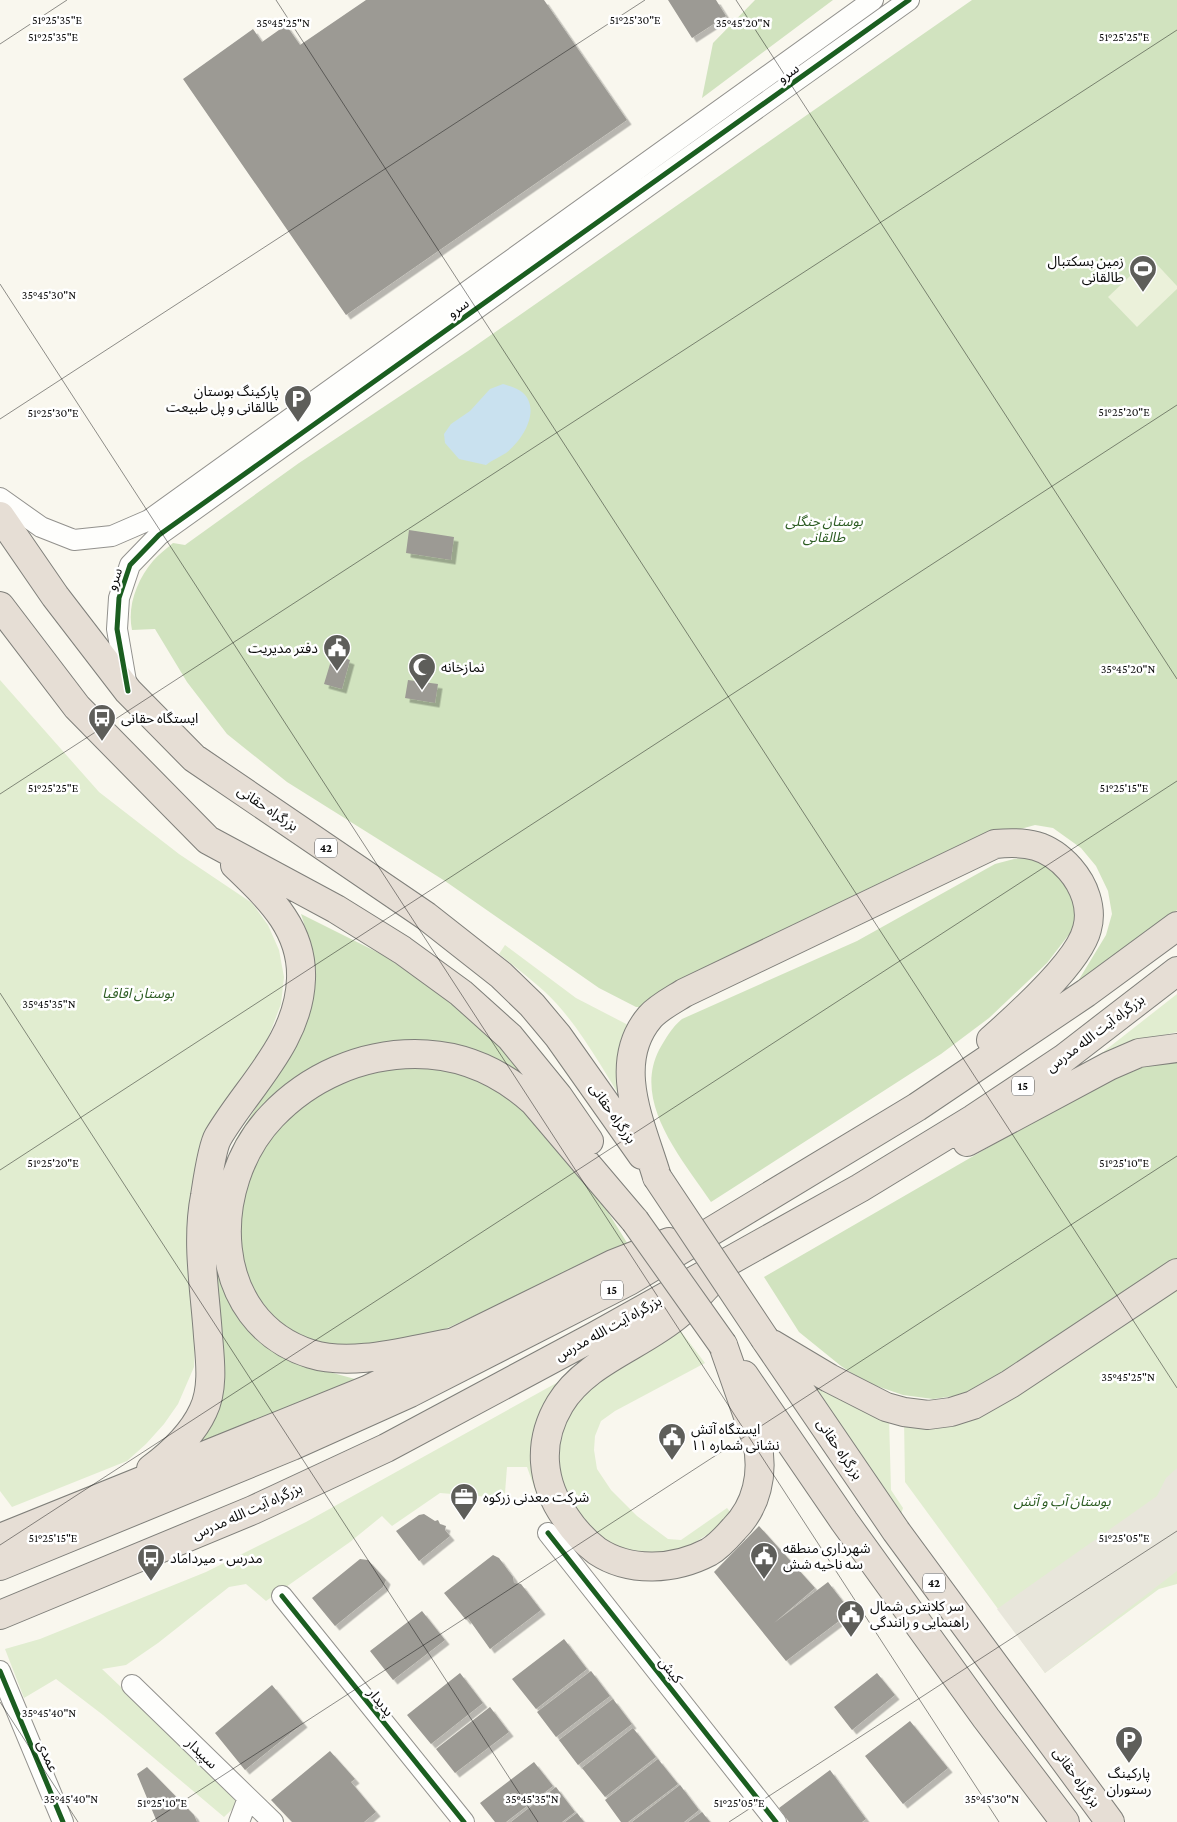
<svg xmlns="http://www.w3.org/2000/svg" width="1177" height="1822" viewBox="0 0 1177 1822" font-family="'Crimson Pro','Noto Sans Arabic',serif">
<defs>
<filter id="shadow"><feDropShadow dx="4.5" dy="4.5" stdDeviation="0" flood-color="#0004"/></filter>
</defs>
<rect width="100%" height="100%" fill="#f9f7ee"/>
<!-- green -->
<path fill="#e1edd0" d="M0,680L99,792L179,854L252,903L268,925L279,950L284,977L281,1004L257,1067L229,1107L191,1284L195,1345L194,1367L178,1404L164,1424L146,1444L127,1461L12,1507L0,1491Z
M505,945L576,998L632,1027L631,1114C605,1074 579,1023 544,991C530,978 514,966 499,954Z
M1177,994V1032L1138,1041L1098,1056Z
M1177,1286V1584L1159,1589L1045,1673L905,1482L904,1419L932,1422Z
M676,1325L705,1363L615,1411L601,1421L595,1436L594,1450L597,1469L611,1490L637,1516L668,1539L681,1540L727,1508L732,1514L711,1532L683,1550L640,1558L601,1543L559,1487L556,1449L574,1398Z
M804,1372L889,1417L891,1490L903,1508L900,1517Z
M560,1381L535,1449L537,1495L527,1467H507L505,1493L490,1497L440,1493L392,1526L382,1516L350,1542L266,1601L246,1584L229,1587L158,1643L126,1665L102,1669L241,1801L224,1817L103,1715L56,1679L24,1698L5,1649L40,1639L206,1572L306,1522Z"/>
<!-- forest -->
<path fill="#d1e3bf" d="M755,0H833L702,98L713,43Z
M972,0H1177V910L1163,923L1075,986L1106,935L1112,914L1108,891L1096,866L1081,848L1053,828L1035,825L995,836L644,1007H636L599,988L445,881L287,782L227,734L187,682L155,629L132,630C127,606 137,580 153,561C158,555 166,549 173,543L185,545L299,463L468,351Z
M1027,858L1040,860L1060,872L1078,903L1074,928L1047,963L989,1018L941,1054L711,1202C683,1160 632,1103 659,1050C666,1038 672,1027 682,1019L857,941L995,864L1014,859Z
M301,914L383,955L449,1000L486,1028L535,1081L430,1048L269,1110L222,1257L307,1366L355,1379L189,1450L191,1446L209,1262L222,1174L236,1139L291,1053L305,1028L309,1012L312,987V949Z
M1177,1055V1258L1006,1374L968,1394L933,1399L903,1395L865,1382L841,1366L799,1332L764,1277L1119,1072Z
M430,1061L512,1092L585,1175L629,1246L414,1343L321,1348L282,1326L246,1283L236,1214L254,1161L286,1113L344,1074Z"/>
<!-- pitch -->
<path fill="#ebf1da" d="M1150,257L1177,286V289L1137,327L1108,297Z"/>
<!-- plaza -->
<path fill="#e8e6db" d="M1177,1468V1571L1045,1673L997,1609L1157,1496L1166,1478Z"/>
<!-- water -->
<path fill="#c9e1ef" d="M503,384C509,386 517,388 522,392C542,409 523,440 506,453C500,457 492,460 486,465L459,459L445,443L444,434L451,424L470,411L490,389Z"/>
<!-- building -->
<path fill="#9c9a94" filter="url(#shadow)" d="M366,0H544L627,120L346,315L183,79L253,29L262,42L286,25L300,45Z
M668,0H716L726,16L692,38Z
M409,530L454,537L451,560L406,553Z
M333,654L350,660L342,689L324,684Z
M408,680L438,684L435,703L405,698Z
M424,1514L435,1521L438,1520L440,1524L446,1526L445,1530L450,1536L419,1561L396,1531L419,1515Z
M759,1526L815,1588L774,1623L828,1582L851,1612L786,1661L714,1572Z
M493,1555L499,1558L513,1577L514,1583L521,1584L541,1610L490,1649L468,1618L466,1620L444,1593Z
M360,1559L368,1560L386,1580L383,1587L335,1626L312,1598Z
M422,1611L445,1640L393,1680L370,1651Z
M564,1639L587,1669L536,1709L512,1679Z
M591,1671L610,1696L556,1737L537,1712Z
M460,1673L483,1703L431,1744L407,1715Z
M877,1673L895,1695L852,1730L834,1707Z
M272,1685L303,1723L245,1770L215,1733Z
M613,1699L632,1724L578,1765L559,1740Z
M490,1707L509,1732L455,1773L436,1749Z
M910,1721L948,1768L903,1804L865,1756Z
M633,1728L656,1757L605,1797L582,1768Z
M330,1751L355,1779L351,1782L376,1812L364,1822H292L271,1800Z
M658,1759L678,1784L628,1822H621L605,1800Z
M534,1762L553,1786L506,1822H495L480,1803Z
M147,1767L194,1815L197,1822H157L137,1774Z
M830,1770L866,1819L862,1822H789L779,1808Z
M680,1785L699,1810L684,1822H632Z
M556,1787L575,1812L562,1822H511Z
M702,1812L710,1822H688Z
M577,1813L584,1822H565Z"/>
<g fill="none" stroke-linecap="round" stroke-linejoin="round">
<defs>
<path id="minor" d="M0,498L41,527L74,540L112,536L149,520L873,0
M127,687L117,629L119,598L130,565L159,535L909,0
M548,1533L776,1822
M282,1596L464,1822
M0,1671L63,1822
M132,1685L273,1822
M239,1822L248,1798"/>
<path id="highway" d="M0,516L55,596L128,691L194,758L426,916L501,975L532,1005L558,1036L642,1155
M0,606L77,707L208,840L336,909L402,950L461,993L510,1037L558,1096L589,1141
M967,1142L1109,1066L1139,1053L1177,1048
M657,1177C642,1126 610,1064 650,1017C659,1007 673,1000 684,993L995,844C1026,841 1048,844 1070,869C1084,885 1093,908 1087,929C1079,962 1017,1017 991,1040
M709,1284C699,1294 690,1305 679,1314C642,1346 586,1361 560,1404C537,1442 541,1483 566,1518C574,1530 585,1542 597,1551C630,1573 675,1570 709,1552C719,1546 727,1537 734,1529C757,1506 764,1473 757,1442L723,1345
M765,1339L896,1531L1110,1822
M504,1342C487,1342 467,1341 450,1343C409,1350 352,1367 311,1354C207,1321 206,1185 272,1116C309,1077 361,1054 415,1054C462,1054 500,1071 534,1102L635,1221
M772,1344L829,1378L886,1407L904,1412L928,1415L951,1412L973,1405L1010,1384L1177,1273
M744,1375L844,1521L986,1718L1065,1822
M151,1469C171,1454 192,1435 203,1411C214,1389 210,1359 208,1336C205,1290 196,1242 205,1196C207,1183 212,1147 218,1137C248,1086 299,1042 301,979C303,928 268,897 235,865
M0,1538L367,1390L414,1367L452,1343L613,1264L669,1242
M0,1566L292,1446L410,1393L629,1281L917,1107L1086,993L1177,926
M0,1615L253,1510L386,1448L595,1336L860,1188L973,1119L1063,1059L1177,971"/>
</defs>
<!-- minor casing -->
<use href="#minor" stroke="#92918d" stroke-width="22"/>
<!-- highway casing -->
<use href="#highway" stroke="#7f7f7a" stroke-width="30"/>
<!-- minor -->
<use href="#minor" stroke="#fefefc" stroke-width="20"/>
<!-- highway -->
<use href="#highway" stroke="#e6ded5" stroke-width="28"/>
<defs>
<path id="highway-bridge" d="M657,1177L765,1339
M635,1221L723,1345"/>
</defs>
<!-- highway-bridge casing -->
<use href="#highway-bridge" stroke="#7f7f7a" stroke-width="30" stroke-linecap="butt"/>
<!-- highway-bridge -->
<use href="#highway-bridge" stroke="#e6ded5" stroke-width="28"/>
<defs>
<path id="cycleway" d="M128,691L117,629L119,598L130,565L159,535L909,0
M548,1533L776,1822
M282,1596L464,1822
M0,1671L63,1822"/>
</defs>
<!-- cycleway casing -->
<use href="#cycleway" stroke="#fff" stroke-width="8"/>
<!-- cycleway -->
<use href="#cycleway" stroke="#1b5e20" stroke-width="5"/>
</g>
<!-- ticks -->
<path fill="none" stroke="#0b0b0b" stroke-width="1" stroke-opacity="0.45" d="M276,0L1177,1388M736,0L1177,679M0,44L67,0M0,284L999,1822M0,419L645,0M0,794L1177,30M0,993L538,1822M0,1170L1177,405M0,1545L1177,781M0,1702L78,1822M151,1822L1177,1156M729,1822L1177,1531"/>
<!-- icons -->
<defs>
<symbol id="stadium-pin" viewBox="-11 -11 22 30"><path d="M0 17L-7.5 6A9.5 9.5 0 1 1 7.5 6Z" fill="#5e5e5a" stroke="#fff"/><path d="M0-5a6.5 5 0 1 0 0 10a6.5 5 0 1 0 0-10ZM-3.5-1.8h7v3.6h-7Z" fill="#fff"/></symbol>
<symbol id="parking-pin" viewBox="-11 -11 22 30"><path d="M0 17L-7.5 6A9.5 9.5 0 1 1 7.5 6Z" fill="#5e5e5a" stroke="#fff"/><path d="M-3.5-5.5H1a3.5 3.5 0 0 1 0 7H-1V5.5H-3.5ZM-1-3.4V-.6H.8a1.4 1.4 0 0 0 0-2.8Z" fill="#fff"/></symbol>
<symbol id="civic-pin" viewBox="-11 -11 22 30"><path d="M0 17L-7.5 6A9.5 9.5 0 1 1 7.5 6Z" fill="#5e5e5a" stroke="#fff"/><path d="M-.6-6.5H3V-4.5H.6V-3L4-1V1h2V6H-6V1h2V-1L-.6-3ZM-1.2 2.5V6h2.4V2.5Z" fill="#fff"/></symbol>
<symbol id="mosque-pin" viewBox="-11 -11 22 30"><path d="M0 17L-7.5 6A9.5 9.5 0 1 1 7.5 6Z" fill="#5e5e5a" stroke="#fff"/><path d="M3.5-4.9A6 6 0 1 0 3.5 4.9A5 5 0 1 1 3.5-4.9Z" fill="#fff"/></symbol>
<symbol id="bus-pin" viewBox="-11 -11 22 30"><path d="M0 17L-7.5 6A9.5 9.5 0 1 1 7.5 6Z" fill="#5e5e5a" stroke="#fff"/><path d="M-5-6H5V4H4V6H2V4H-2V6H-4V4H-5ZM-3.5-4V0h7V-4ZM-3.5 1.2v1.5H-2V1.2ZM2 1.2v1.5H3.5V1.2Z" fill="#fff"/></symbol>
<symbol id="office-pin" viewBox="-11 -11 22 30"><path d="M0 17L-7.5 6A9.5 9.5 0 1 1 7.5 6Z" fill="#5e5e5a" stroke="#fff"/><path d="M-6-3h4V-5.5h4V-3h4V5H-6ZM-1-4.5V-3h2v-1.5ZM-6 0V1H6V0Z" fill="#fff"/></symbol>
</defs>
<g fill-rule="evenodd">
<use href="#stadium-pin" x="1127" y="253" width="32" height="43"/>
<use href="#parking-pin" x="282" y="383" width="32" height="43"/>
<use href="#civic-pin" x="321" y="632" width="32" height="43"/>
<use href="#mosque-pin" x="406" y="651" width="32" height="43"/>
<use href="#bus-pin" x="86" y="702" width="32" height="43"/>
<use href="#civic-pin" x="656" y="1421" width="32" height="43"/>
<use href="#office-pin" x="448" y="1481" width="32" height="43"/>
<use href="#civic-pin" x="748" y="1540" width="32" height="43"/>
<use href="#bus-pin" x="135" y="1542" width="32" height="43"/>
<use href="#civic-pin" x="835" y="1598" width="32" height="43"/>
<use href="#parking-pin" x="1113" y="1724" width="32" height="43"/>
</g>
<g text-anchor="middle" stroke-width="5" stroke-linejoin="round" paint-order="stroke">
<!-- shield labels -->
<g fill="#fff" stroke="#545454" stroke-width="1">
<rect x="315" y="838.5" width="22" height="19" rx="4"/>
<rect x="1012" y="1076.5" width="22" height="19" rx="4"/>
<rect x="601" y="1280.5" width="22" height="19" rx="4"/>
<rect x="923" y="1573.5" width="22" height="19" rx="4"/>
</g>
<g font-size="12" font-weight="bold" fill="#0b0b0b">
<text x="326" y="852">42</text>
<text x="1023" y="1090">15</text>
<text x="612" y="1294">15</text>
<text x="934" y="1587">42</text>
</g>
<!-- street labels -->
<g font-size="14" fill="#0b0b0b" stroke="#fff">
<text transform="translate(788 73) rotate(-36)" y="5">سرو</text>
<text transform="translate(458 308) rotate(-36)" y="5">سرو</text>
<text transform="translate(114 579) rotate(-72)" y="5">سرو</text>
<text transform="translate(268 808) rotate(34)" y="5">بزرگراه حقانی</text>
<text transform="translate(1095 1033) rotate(-37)" y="5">بزرگراه آیت الله مدرس</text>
<text transform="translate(613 1113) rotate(55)" y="5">بزرگراه حقانی</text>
<text transform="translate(608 1328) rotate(-29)" y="5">بزرگراه آیت الله مدرس</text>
<text transform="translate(840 1449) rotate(56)" y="5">بزرگراه حقانی</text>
<text transform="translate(247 1511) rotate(-24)" y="5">بزرگراه آیت الله مدرس</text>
<text transform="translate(671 1670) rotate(52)" y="5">کیش</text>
<text transform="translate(381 1702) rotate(51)" y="5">پدیدار</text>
<text transform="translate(202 1753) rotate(44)" y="5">سپیدار</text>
<text transform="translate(48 1756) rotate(67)" y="5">عمدی</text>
<text transform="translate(1077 1777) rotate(54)" y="5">بزرگراه حقانی</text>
</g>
<!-- poi labels -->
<g font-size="14" fill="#0b0b0b" stroke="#fff" text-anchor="start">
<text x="1124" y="266" text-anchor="end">زمین بسکتبال<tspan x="1124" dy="16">طالقانی</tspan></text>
<text x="279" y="396" text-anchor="end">پارکینگ بوستان<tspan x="279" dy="16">طالقانی و پل طبیعت</tspan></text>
<text x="318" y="653" text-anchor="end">دفتر مدیریت</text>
<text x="441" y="672">نمازخانه</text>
<text x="121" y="723">ایستگاه حقانی</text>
<text x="691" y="1434">ایستگاه آتش<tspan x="691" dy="16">نشانی شماره ۱۱</tspan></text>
<text x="483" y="1502">شرکت معدنی زرکوه</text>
<text x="783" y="1553">شهرداری منطقه<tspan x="783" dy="16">سه ناحیه شش</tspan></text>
<text x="170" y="1563">مدرس - میرداماد</text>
<text x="870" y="1611">سر کلانتری شمال<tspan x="870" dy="16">راهنمایی و رانندگی</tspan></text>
<text x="1129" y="1778" text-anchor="middle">پارکینگ<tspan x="1129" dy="16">رستوران</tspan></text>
</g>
<!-- park labels -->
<g font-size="14" font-style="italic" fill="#2c5c22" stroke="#fff">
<text x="824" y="526">بوستان جنگلی<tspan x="824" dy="16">طالقانی</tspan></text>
<text x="138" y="998">بوستان اقاقیا</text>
<text x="1062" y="1506">بوستان آب و آتش</text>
</g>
</g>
<g font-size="12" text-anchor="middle" fill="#0b0b0b" stroke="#fff" stroke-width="5" stroke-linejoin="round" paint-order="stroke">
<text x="57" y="24">51°25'35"E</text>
<text x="635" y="24">51°25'30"E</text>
<text x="283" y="27">35°45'25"N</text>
<text x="743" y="27">35°45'20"N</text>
<text x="1124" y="41">51°25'25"E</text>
<text x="53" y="41">51°25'35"E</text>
<text x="49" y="299">35°45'30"N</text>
<text x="1124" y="416">51°25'20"E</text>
<text x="53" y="417">51°25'30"E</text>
<text x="1128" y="673">35°45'20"N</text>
<text x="1124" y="792">51°25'15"E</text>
<text x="53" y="792">51°25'25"E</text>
<text x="49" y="1008">35°45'35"N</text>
<text x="1124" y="1167">51°25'10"E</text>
<text x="53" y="1167">51°25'20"E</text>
<text x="1128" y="1381">35°45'25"N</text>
<text x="1124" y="1542">51°25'05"E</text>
<text x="53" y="1542">51°25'15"E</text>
<text x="49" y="1717">35°45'40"N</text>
<text x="71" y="1803">35°45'40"N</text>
<text x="532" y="1803">35°45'35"N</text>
<text x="992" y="1803">35°45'30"N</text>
<text x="162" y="1807">51°25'10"E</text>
<text x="739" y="1807">51°25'05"E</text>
</g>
</svg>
